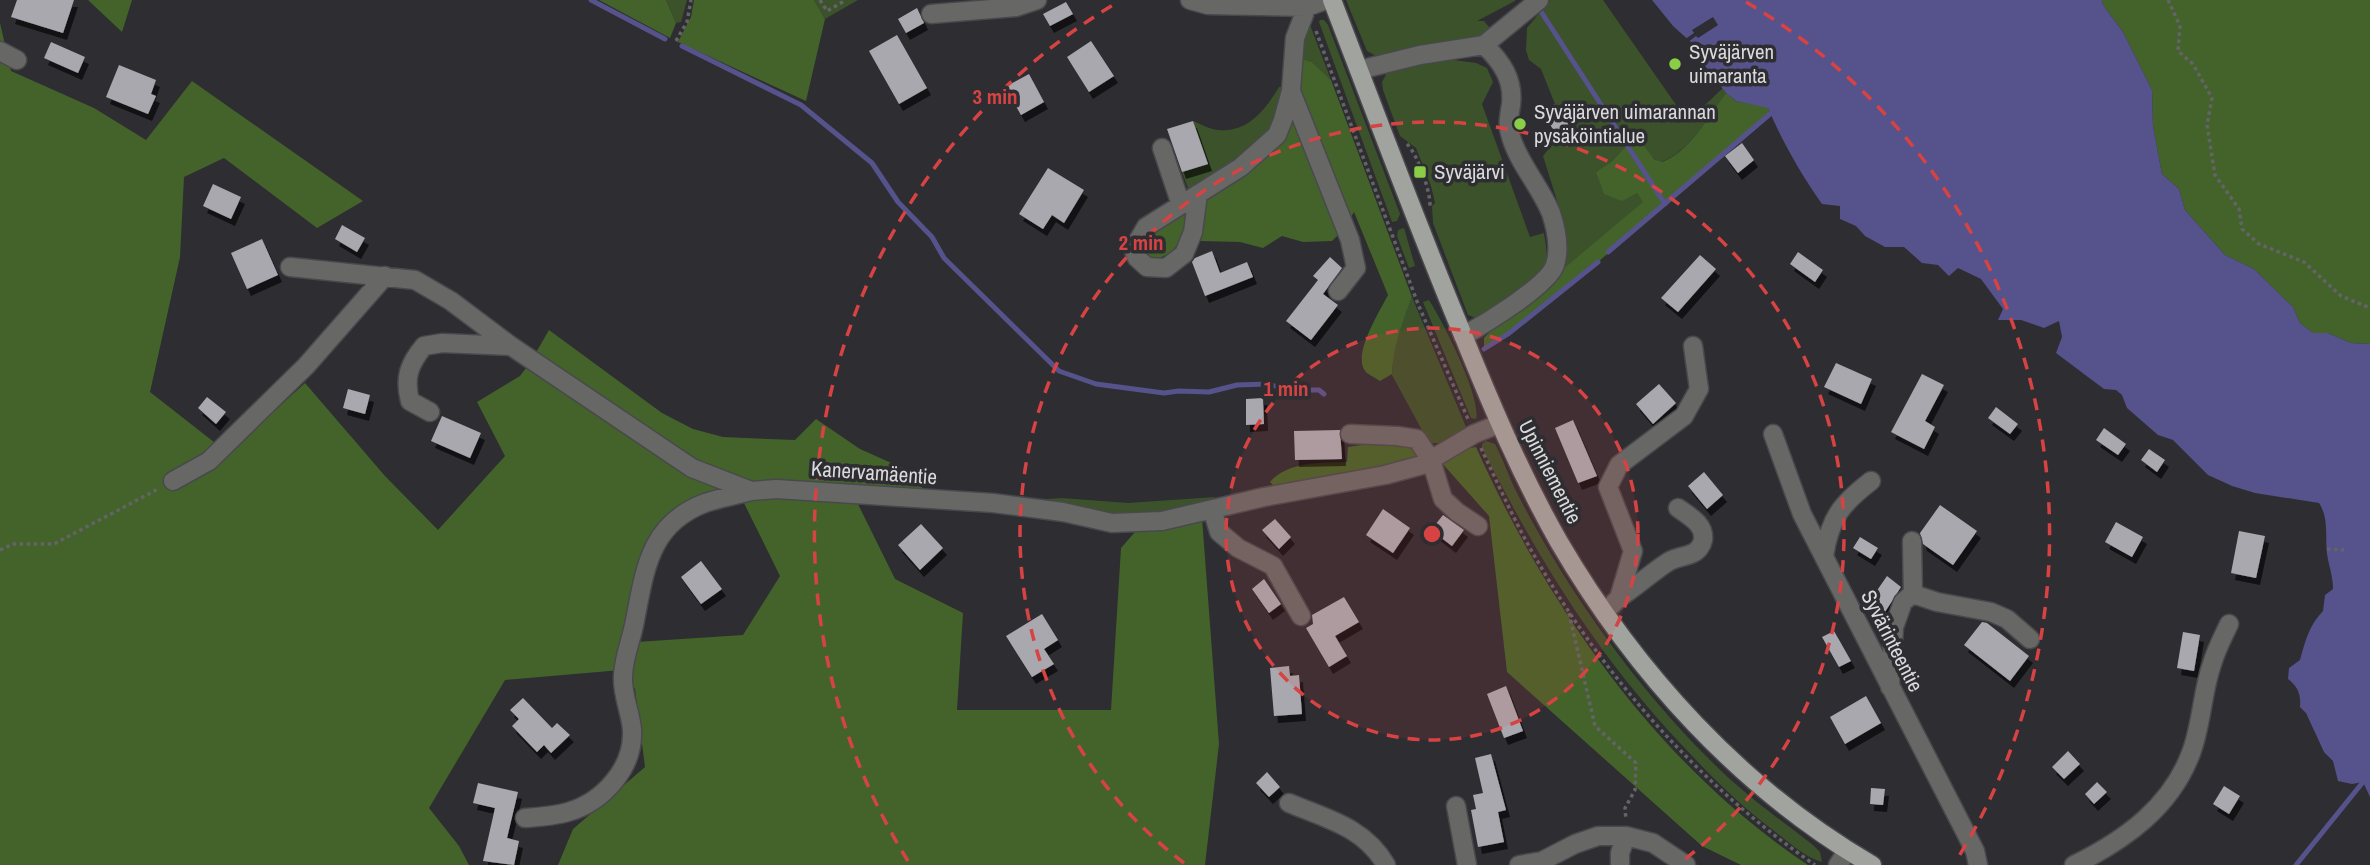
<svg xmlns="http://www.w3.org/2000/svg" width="2370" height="865" viewBox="0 0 2370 865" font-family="'Archivo Narrow',sans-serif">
<defs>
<filter id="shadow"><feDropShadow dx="4" dy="7" stdDeviation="0" flood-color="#0009"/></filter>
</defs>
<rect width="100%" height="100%" fill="#2d2d32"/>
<!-- green -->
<path fill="#3c522b" d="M666,0H687L681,22L676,23Z
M814,0H858L825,19Z
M1346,0H1515V1L1477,21H1484L1493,32L1491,36L1378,57L1367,51Z
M1550,0H1603L1681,112C1698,117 1710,99 1723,88L1726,93C1708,116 1690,152 1661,162L1627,145L1612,161L1596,172L1637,193L1644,202L1561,273L1565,226L1543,156L1558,137L1571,130L1555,104L1541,69L1529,60L1526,50L1527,28Z
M1320,20H1324L1328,25L1400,214L1397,221L1392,222L1319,22Z
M1308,24L1310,25L1331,80L1312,62L1299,58Z
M1446,59L1476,63L1487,68L1493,82L1482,104L1530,237L1544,233C1545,242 1548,252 1546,261C1541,284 1498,306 1479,319L1468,315L1433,223L1432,206L1435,203L1431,186L1416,148L1400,136L1383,90L1382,82L1388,71L1403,65Z
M1279,87H1283L1272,129L1256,149L1193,189L1188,188L1182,172L1208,163L1193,121C1201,124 1211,130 1219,130C1248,133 1266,109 1279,87Z
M1404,228L1415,266L1409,268L1397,236L1398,230Z
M1412,297L1466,427L1465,433L1448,443H1429L1392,375L1393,354L1399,330Z
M1429,300C1442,320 1482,398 1476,419L1471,418L1423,302Z
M1486,441L1495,444C1504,461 1510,480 1519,497C1569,593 1634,684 1710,760C1741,792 1778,818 1813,845L1820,852L1822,862C1803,857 1784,838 1769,827C1736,802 1708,773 1680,743C1595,652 1538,558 1482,448V444Z
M1215,497L1204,509L1123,521L1004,502L1062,498L1128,503Z"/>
<!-- forest -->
<path fill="#44632a" d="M88,0H132L122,32Z
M599,0H666L676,23L670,38Z
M694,0H814L825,19L806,101L678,42L691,17Z
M2102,0H2370V344L2351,343L2328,333H2313L2300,323L2293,307L2254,269L2225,255L2185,210L2179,189L2162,174L2153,126L2152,90L2123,32L2103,5Z
M0,23L11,71L94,108L146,140L192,81L363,201L317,228L224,158L184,177L180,257L150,392L228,453L305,383L385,476L438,530L505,456L477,402L520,376L529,364L738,491L660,530L621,670L505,680L429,808L459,846L469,865H0Z
M1299,58L1312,62L1331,80L1412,297C1402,323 1393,346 1392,374L1380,381C1376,378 1369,375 1366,372C1351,356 1380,311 1388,295L1354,212L1344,229L1332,241L1303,242L1282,236L1263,248L1240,242L1201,241C1201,224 1200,207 1211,193L1279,143Z
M1726,93L1736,101L1768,107L1770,114L1598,262L1508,334L1484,349V338L1493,328L1643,202L1637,193L1622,201L1604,194L1596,172L1612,161L1627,145H1643L1654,159L1662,162C1690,152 1708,116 1726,93Z
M1186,211L1189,217C1181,240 1179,251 1155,260L1148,257L1144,247C1153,229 1169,221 1186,211Z
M549,330L662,413L693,429L723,437L795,440L816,419L860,449L925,478L920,494L756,486L695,466L534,356Z
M1381,442L1405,444L1419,453C1403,472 1303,482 1275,487L1270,482C1288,461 1321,463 1347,462L1348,447Z
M1476,447C1548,608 1659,766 1808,865H1741L1702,846L1507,672L1489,516L1441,462L1464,449Z
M779,494L855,498L895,579L963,613L957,710H1111L1121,548L1135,532L1160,525L1202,518L1219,744L1205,865H558L573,829L645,767L635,689L626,677L636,642L743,635L780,576L742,499Z"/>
<!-- water -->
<path fill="#56528b" d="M1652,0H2102L2103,5L2123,32L2152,90L2153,126L2162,174L2179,189L2185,210L2225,255L2254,269L2293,307L2300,323L2313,333H2328L2351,343L2370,344V797L2363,782L2352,784L2338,781L2333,761L2324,752L2306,713L2300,707C2301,694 2298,687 2288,679L2289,668L2300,660C2305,642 2309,625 2323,611L2325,595L2333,589C2333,576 2329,567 2327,554C2325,536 2329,518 2319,503L2255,493L2232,486L2208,475L2173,440L2158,435L2127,408L2122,395L2116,390L2104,389L2056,353L2062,337L2059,321L2044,328L2021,320H1998L2003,309L1981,279L1958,268L1949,276L1938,265L1922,263L1904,247H1885L1865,236L1856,226L1840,219V206L1822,204C1801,174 1782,141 1768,108L1736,101L1726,93L1695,53L1693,44L1673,26Z"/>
<!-- pier -->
<path fill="#2d2d32" d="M1713,17L1718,25L1698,38L1696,36L1687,43L1684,40L1694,33L1692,30Z"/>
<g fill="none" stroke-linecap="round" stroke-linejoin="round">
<!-- stream -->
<path stroke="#56528b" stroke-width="5" d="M591,0L665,39
M1540,10L1665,204
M682,46L801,105L872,163L898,202L932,237L944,258L1059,371L1096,384L1164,393L1179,391L1209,392L1237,385L1267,384L1290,390H1319L1324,394
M1608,252L1770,114
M1484,349L1508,334L1598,262
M2296,865L2363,782"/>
</g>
<!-- building -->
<path fill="#a8a8ae" filter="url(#shadow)" d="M17,0H74L63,33L11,17Z
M1066,2L1073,14L1050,26L1043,14Z
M917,8L924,23L906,33L898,19Z
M897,35L927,88L899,104L869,51Z
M1091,41L1114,76L1089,92L1067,57Z
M51,42L85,57L78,73L44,58Z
M119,65L156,80L151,94L156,96L148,114L106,97Z
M1029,74L1044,102L1021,115L1005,87Z
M1555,104L1572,130L1558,137L1542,112Z
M1193,121L1208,164L1182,172L1167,129Z
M1742,143L1754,160L1738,173L1725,156Z
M1048,168L1084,190L1064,223L1052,215L1043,229L1019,214Z
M213,184L241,197L231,219L203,206Z
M342,225L365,238L357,252L335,239Z
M262,239L278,275L247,289L231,253Z
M1212,251L1220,273L1247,262L1253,277L1205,296L1192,262L1195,258Z
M1798,252L1823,270L1815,282L1790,264Z
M1700,255L1716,269L1678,312L1661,298Z
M1330,257L1342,268L1323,294L1338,305L1311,340L1286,321L1318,280L1313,276Z
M1836,363L1872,379L1861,404L1824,387Z
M1922,374L1944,385L1925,421L1935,427L1924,449L1891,432Z
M1659,384L1676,403L1653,424L1636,404Z
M348,389L370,395L365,414L343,408Z
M207,397L226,412L216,424L198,408Z
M1263,398L1264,424L1246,425V399Z
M1996,407L2018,424L2010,434L1988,418Z
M442,416L481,433L470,458L431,441Z
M1573,420L1597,476L1578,483L1555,428Z
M2104,428L2126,444L2118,455L2096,440Z
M1340,430L1342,459L1295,460L1294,431Z
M2149,449L2165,460L2157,472L2141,460Z
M1704,472L1723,495L1707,509L1688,486Z
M1940,505L1977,531L1953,565L1923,544L1920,533Z
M1383,509L1410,528L1393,553L1366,535Z
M1443,515L1464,530L1452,546L1431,530Z
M1275,519L1291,537L1279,549L1262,530Z
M2116,522L2143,537L2132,557L2105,542Z
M921,524L943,548L920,570L898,545Z
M2239,531L2265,536L2256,578L2231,573Z
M1860,537L1878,548L1871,559L1853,548Z
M701,561L722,589L701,604L681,577Z
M1887,576L1901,587L1885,612L1869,602Z
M1264,579L1281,604L1269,613L1252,589Z
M1344,597L1359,622L1335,636L1347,656L1329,667L1306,628L1313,624L1312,615Z
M1042,614L1058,640L1044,649L1054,664L1032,677L1006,636Z
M1982,622L1987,623L2029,656L2010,681L1964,645Z
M1834,631L1851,661L1839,667L1822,637Z
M2183,632L2200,635L2194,671L2177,668Z
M1289,666L1290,676L1299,675L1302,714L1274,716L1270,668Z
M1506,686L1523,731L1504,738L1487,694Z
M1866,696L1881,723L1845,744L1830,717Z
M523,698L552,728L557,723L570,735L551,753L544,745L537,752L512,726L519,719L510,710Z
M2068,751L2080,764L2064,779L2052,767Z
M1491,754L1506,810L1498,812L1504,842L1478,847L1471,810L1476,809L1473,795L1483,793L1475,758Z
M1267,772L1280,787L1269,797L1256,783Z
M2097,782L2107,792L2094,804L2085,794Z
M478,783L518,792L507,838L519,841L514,865L483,861L495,808L473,803Z
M2224,786L2240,796L2229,814L2213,804Z
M1871,788L1885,789L1883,805L1870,804Z"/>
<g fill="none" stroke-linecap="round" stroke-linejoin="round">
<defs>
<path id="minor" d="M1190,0L1208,5L1307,7L1326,0
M931,14L1016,7L1037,0
M0,51L17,60
M1359,70L1420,55L1484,45L1539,0
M1291,91L1350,240L1356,268L1338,291
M1162,148L1181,205
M1198,194L1193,232L1184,254L1166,268L1147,267L1137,258L1134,251L1136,244L1146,227L1241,167L1277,135L1283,120L1291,91L1295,38L1307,7
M290,267L415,280L451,301L511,346L692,468L751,491L776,489L993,503L1063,512L1112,523L1162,521L1264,497L1385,475L1422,465L1474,434L1499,424
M1463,336C1483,325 1548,286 1555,265C1560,249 1556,228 1551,213C1540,186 1519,164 1511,137C1507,126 1509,117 1511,105C1514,80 1502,62 1484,45
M430,412L410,401C404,378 409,364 424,346L442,343L511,346
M1350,434L1397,436L1417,439L1431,460L1443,499L1457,512L1478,526
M1773,434L1802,514L1975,851L1978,865
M173,481L209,461L306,366L385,276
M1212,509L1219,532L1238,548L1273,566L1301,616
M1912,541L1913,595
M1824,556C1830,518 1841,504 1871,481
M1619,598C1636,587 1651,573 1668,562C1676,557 1685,557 1693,553C1698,551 1702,545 1703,540C1705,524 1689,516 1678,508
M1605,612L1619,598L1633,551L1608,487L1619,465L1684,416L1699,389L1693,346
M1890,687L1894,627L1903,602L1910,596L1916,595L1937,602L1991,612L2007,619L2030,639
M1289,803C1327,819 1364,827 1386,865
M1456,806L1467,865
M525,818C539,817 554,816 568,812C603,802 634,768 632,730C631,713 622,695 623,677C623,658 632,639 635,620C645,570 649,524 705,503C720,498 736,495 751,491
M1519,865L1542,861L1575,844L1598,836H1626L1653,843L1686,865
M1620,865V853L1626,836
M1838,865L1847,851
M2074,865C2125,840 2171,807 2191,753C2202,724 2202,692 2212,664C2216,650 2223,637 2229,624"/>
<path id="major" d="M1332,0C1376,114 1418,228 1465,340C1493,409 1522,477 1559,542C1635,672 1741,789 1872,865"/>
</defs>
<!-- minor casing -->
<use href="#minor" stroke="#49494d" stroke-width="21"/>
<!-- major casing -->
<use href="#major" stroke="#49494d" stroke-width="21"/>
<!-- path -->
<path stroke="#646468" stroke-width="3.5" stroke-dasharray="3.5 3.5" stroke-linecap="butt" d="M820,0L827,11L846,0
M2168,0L2180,26L2178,51L2193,64L2212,98L2207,125L2215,175L2239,209L2242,229L2259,244L2304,262L2341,296L2370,308
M1316,31L1418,304L1468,419
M676,41L687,22L691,0
M1407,144C1418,155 1431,192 1430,208
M1481,448C1499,486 1516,525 1538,562C1607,681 1702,787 1815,865
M2327,549L2344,550
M0,550L13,544H54L158,489
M1569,613L1595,726L1636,763L1635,790L1625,808L1626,820"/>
<!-- minor -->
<use href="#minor" stroke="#676866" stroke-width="18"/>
<!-- major -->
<use href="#major" stroke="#a0a39e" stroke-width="18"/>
</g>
<!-- distance rings -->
<circle cx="1432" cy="534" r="206" fill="#d74343" fill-opacity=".12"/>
<g fill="none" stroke="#d74343" stroke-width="3.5" stroke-dasharray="12 9">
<circle cx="1432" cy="534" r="206"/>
<path d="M1184 863A412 412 0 1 1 1680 863"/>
<path d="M908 861A618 618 0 0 1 1118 2M1746 2A618 618 0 0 1 1956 861"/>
</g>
<!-- markers -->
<g fill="#8ace48" stroke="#2d2d32" stroke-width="2.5">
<circle cx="1675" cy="64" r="7"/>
<circle cx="1520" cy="124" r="7"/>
<rect x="1413" y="165" width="14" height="14" rx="3.5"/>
</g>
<g text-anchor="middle" stroke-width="7" stroke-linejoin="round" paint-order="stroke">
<!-- poi labels -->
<g font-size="21" fill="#dadadd" stroke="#2d2d32" text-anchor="start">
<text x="1689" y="59">Syväjärven<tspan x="1689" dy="24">uimaranta</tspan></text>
<text x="1534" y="119">Syväjärven uimarannan<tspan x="1534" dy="24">pysäköintialue</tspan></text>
<text x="1434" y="179">Syväjärvi</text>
</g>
<!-- street labels -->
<g font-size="21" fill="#dadadd" stroke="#2d2d32">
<text transform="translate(1550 472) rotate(63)" y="7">Upinniementie</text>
<text transform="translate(874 473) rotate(4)" y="7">Kanervamäentie</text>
<text transform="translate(1892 641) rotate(63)" y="7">Syvärinteentie</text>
</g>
</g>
<circle cx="1432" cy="534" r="10" fill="#d74343" stroke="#2d2d32" stroke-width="3.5"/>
<g font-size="21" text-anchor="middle" font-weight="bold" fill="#d74343" stroke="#2d2d32" stroke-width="7" stroke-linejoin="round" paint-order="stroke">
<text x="995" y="104">3 min</text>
<text x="1141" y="250">2 min</text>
<text x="1286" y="396">1 min</text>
</g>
</svg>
